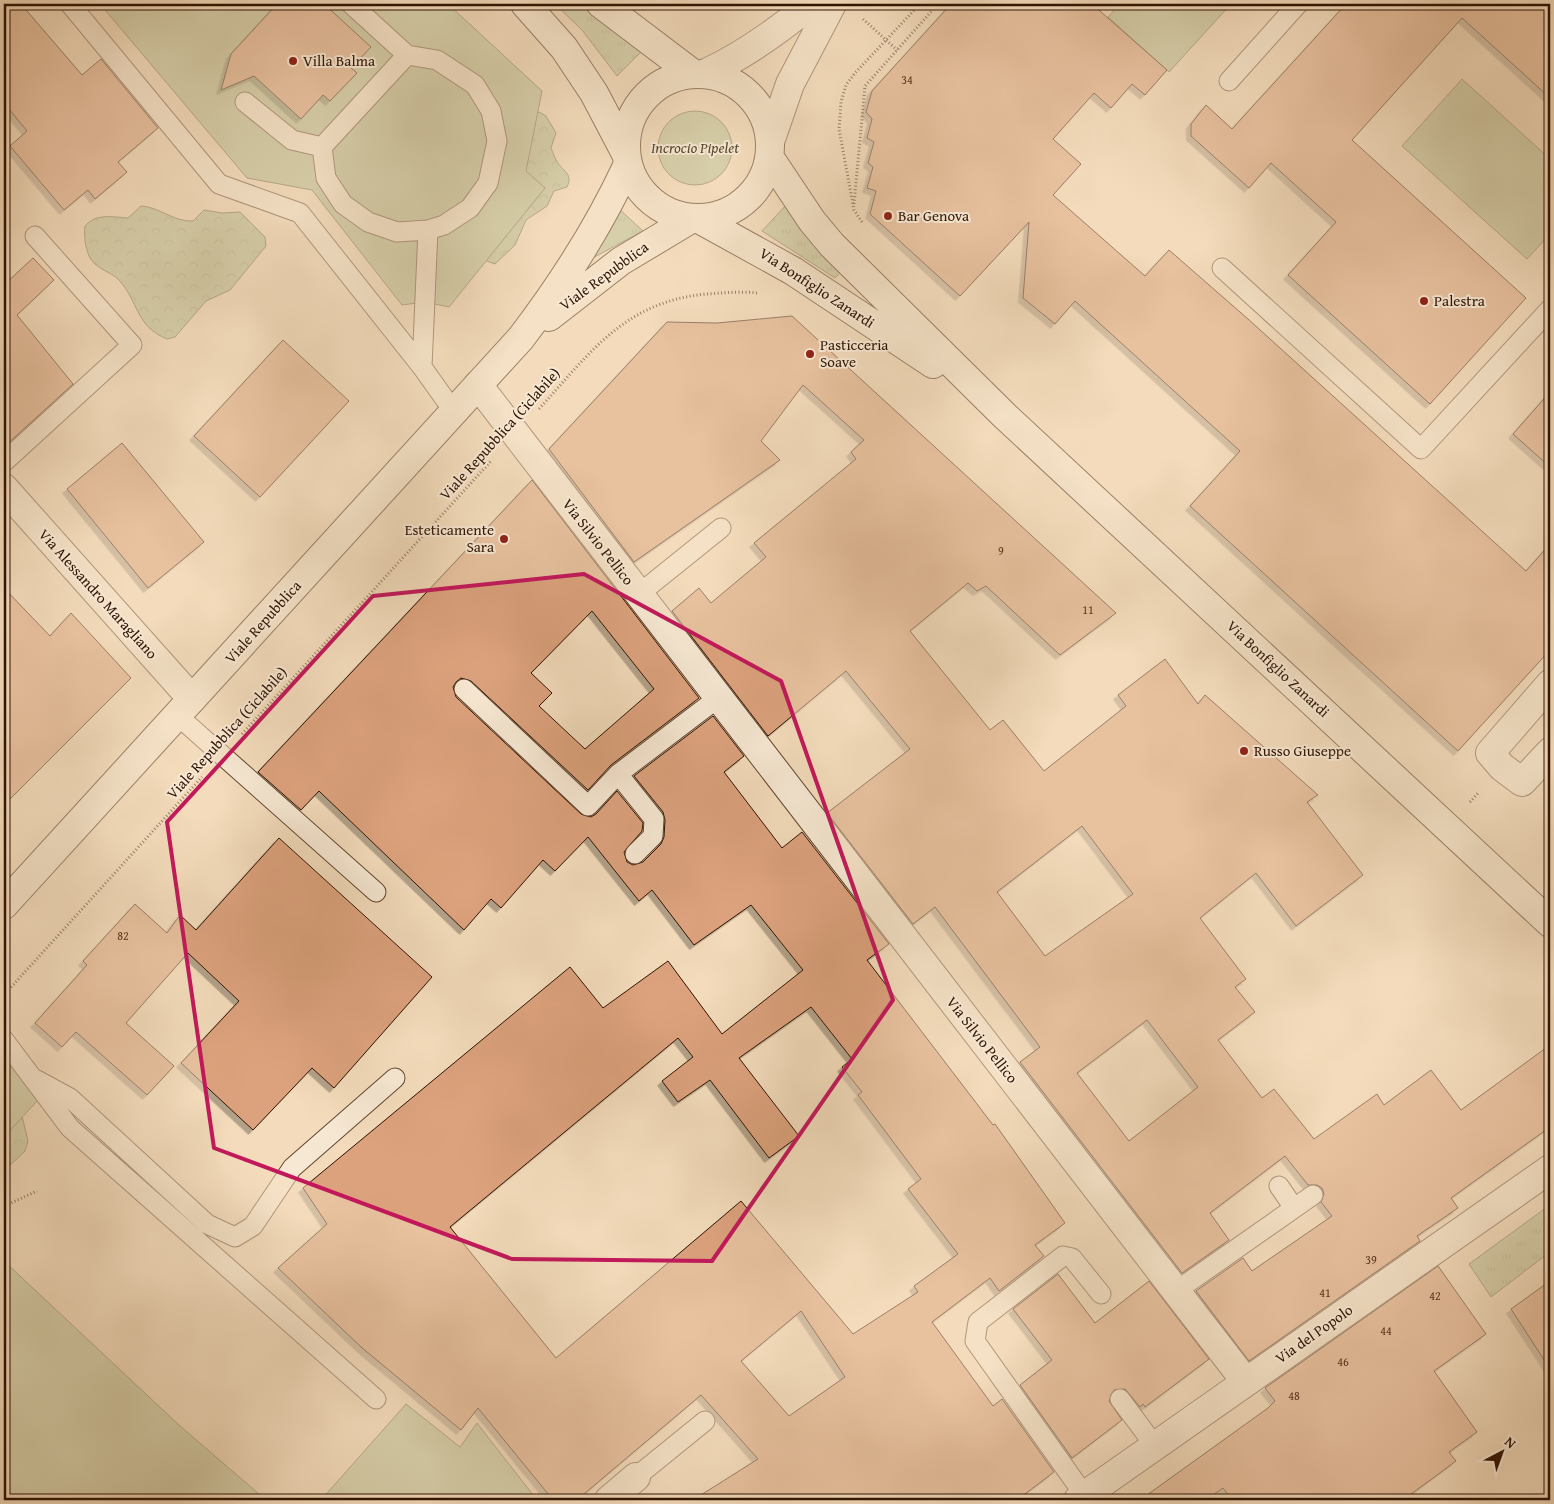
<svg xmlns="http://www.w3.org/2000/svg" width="1554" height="1504" viewBox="0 0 1554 1504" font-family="'Gentium Book Plus',serif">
<defs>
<pattern id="grass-tufts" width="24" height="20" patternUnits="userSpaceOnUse" patternTransform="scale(1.25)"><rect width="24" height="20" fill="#b6c194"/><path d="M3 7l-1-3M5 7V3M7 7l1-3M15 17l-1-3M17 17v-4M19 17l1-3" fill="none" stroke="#9da57e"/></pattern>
<pattern id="forest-crowns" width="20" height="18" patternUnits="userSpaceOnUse" patternTransform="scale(1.25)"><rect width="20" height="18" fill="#b6c194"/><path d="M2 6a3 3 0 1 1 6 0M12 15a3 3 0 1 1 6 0" fill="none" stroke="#9da57e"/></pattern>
<filter id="shadow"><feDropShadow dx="-4.5" dy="4.5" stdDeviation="0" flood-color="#0004"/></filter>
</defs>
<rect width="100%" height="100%" fill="#f3dbbb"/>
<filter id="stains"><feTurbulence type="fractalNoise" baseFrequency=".004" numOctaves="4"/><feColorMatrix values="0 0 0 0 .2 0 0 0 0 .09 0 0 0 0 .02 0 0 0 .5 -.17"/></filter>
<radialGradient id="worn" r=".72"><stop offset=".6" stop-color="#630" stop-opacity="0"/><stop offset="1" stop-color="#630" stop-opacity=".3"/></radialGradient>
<!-- grass -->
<path fill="url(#grass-tufts)" stroke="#736a4b" d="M555,4H578L642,51L617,76L582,30Z
M787,204L844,269L835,278L762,231Z
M618,208L643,231L587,261Z
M1550,1205V1252L1491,1297L1469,1264Z"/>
<!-- forest -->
<path fill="url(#forest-crowns)" stroke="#736a4b" d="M539,112L546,116L556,133L551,148C553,153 555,159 558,163C564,172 573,174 567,187L554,191L547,206L526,220L515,245L495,264L484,260L532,114Z
M141,206C160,207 173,222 193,221L204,210L222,213L240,212L265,237L266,246L230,290L206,301L175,337L167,339C135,326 139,302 119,280C110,271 95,269 89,256C85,246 84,237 85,226C96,213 113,217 128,218Z
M4,1080L18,1099L28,1141L25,1151L4,1171Z"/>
<!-- green -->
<path fill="#b6c194" stroke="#736a4b" d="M100,4H448L542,91L526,171L545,188L449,307L425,302L402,305L312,190L247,178Z
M1120,4H1231L1169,72L1108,17Z
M1462,79L1550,159V234L1527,259L1402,146Z
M658 148a37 37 0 1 1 74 0a37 37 0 1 1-74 0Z
M4,1056L39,1099L4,1137Z
M4,1261L180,1426L266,1500H4Z
M406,1404L460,1447L477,1423L537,1500H321Z"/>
<!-- building -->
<path fill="#dca27d" stroke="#301302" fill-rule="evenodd" filter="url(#shadow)" d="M4,4H21L82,75L101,59L158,128L118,162L127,172L95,199L88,190L64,210L10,146L27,131L4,103Z
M277,4H324L371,47L351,68L357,73L330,101L323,95L301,119L254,76L221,90L231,54Z
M951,4H1092L1167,70L1145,95L1132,84L1111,108L1094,93L1053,139L1081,164L1053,195L1145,276L1169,250L1248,319L1526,571L1550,544V650L1458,751L1190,506L1240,451L1075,301L1055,324L1023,298L1029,222L960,296L870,214L876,191L867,188L873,167L868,163L874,142L867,138L872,119L866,112L872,91Z
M1346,4H1550V98L1462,18L1352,140L1526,298L1430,404L1288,275L1336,222L1271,163L1249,188L1191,136V124L1206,105L1232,129Z
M33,258L54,280L17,315L73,384L4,447V285Z
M792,316L1116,613L1060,655L986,586L977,591L968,583L910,631L990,730L1003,720L1044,771L1126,706L1118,695L1165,659L1198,704L1205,695L1318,795L1307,802L1363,875L1296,926L1256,873L1200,918L1246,979L1235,987L1255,1012L1218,1040L1262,1098L1274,1089L1314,1139L1377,1094L1384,1105L1431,1070L1461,1110L1550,1045V1127L1451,1198L1458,1208L1417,1236L1420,1241L1249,1361L1196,1291L1243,1258L1252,1271L1332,1216L1321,1202L1324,1194L1322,1188L1317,1185H1308L1285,1156L1210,1213L1229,1240L1182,1273L1020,1062L1040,1047L935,907L913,924L827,813L910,749L846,671L768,736L672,611L699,588L711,603L766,557L754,543L856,459L851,452L864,440L803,385L761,441L780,460L634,562L549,449L667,322L717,323ZM1082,826L1133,894L1045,956L997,892ZM1147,1020L1198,1087L1129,1141L1077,1073Z
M283,340L349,401L260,497L194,436Z
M1550,392V467L1513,434Z
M122,443L204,542L148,588L67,489Z
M532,480L699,698L611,765L588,790L471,681L461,678L456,682L453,687L456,697L581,814L591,817L596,814L617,791L643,823L642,831L624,852L627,862L633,865L643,862L661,844L664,837L665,820L663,812L634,776L713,716L744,756L724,772L782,848L802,832L889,944L867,960L993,1125L995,1124L1065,1223L1035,1245L1044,1256L999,1291L990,1278L932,1322L993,1406L1002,1399L1054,1472L1017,1500H693L758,1459L701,1395L577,1500H553L478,1408L461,1430L361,1347L278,1268L327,1224L303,1188L570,967L603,1008L668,961L722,1034L803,970L751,905L694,945L652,890L639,901L588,837L555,871L543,860L501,908L491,899L464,930L319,791L301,810L258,772ZM592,611L654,689L585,749L539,706L552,693L531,673ZM811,1007L852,1059L842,1067L862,1092L858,1095L921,1179L908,1189L958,1254L914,1286L918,1292L853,1334L741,1201L556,1358L450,1227L678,1038L693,1057L662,1081L678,1102L710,1080L769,1158L799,1136L739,1058ZM801,1311L845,1377L789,1416L741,1361Z
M4,588L50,636L71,613L131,678L4,805Z
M279,838L432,977L334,1088L312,1068L253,1130L181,1063L239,1001L188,953L126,1023L174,1066L147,1095L76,1032L62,1047L35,1023L87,965L83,961L135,904L167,933L180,915L196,930Z
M1438,1266L1486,1334L1434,1371L1477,1432L1449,1452L1456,1461L1403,1500H1232L1223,1488L1206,1500H1140L1268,1408L1275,1401L1265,1388Z
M1058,1274L1095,1323L1149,1281L1209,1359L1145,1407L1143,1404L1140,1407L1125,1389L1114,1390L1109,1401L1122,1420L1072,1458L1020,1385L1052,1360L1013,1309Z
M1550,1281V1369L1511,1309Z"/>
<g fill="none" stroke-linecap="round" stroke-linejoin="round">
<defs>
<path id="lane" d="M70,4L219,184L300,213L422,367L454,412
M351,4L407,55L437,60L475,85L491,111L497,141L488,183L470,208L444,225L428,230L397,232L368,222L343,204L326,178L322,147L407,55
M1229,81L1298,4
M245,102L292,140L322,147
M1222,268L1421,449L1550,309
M422,367L428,230
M4,462L132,345L35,236
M639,594L721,528
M464,689L588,806L618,774L718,698
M177,715L376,892
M618,774L654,819L653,836L635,854
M4,1040L70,1128L376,1399
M37,1080L70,1098L207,1224L235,1237L253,1226L292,1168L395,1078
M1279,1186L1294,1208
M1176,1291L1313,1195
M1120,1399L1155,1446
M636,1477L705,1421
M1085,1496L975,1341L978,1322L1063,1256L1072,1258L1101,1294"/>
<path id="street" d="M706,73C745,55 778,31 811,4
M771,139L790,84L832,4
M478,385L1246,1382
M4,488L192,699
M1550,684L1490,753L1502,767L1522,782L1550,752
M609,1500L636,1477
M1078,1500L1550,1169"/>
<path id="secondary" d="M525,4L564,48L594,93L625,152
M601,4L692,73
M626 146a72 72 0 1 1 144 0a72 72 0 1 1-144 0Z
M770,158L812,221L832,245L1005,416L1550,923
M699,219L793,271L933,364
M549,317L621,261L691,219
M4,905L521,338C563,283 599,227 628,164"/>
</defs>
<!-- lane casing -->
<use href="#lane" stroke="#614530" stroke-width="21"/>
<!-- street casing -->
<use href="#street" stroke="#614530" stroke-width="30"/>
<!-- secondary casing -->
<use href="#secondary" stroke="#301302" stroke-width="30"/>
<!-- path -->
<path stroke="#301302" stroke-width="3" stroke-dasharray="1 2.5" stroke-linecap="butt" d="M863,19L897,50
M854,204L865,86L938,4
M862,222L854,210L839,129L841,102L846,85L855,73L920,4
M539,409C590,353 625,301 707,294C724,293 741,291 757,293
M242,734L492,460
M1470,802L1479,792
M4,995L202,777
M4,1210L9,1204L37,1191
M4,1499V1500"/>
<!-- lane -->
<use href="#lane" stroke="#f7e8d3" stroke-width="19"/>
<!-- street -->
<use href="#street" stroke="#f7e8d3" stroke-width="28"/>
<!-- secondary -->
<use href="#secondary" stroke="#f7e8d3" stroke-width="28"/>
</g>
<!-- marked area -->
<path d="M0 0H1554V1504H0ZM584,574L781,681L893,1000L712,1261L512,1259L214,1148L167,822L373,596Z" fill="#f3dbbb" fill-opacity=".55" fill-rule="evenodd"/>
<path fill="none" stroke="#c2185b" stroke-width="4" stroke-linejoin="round" d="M584,574L781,681L893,1000L712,1261L512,1259L214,1148L167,822L373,596Z"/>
<!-- markers -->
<g fill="#8f2418" stroke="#f7e8d3" stroke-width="2">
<circle cx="293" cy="61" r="5"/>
<circle cx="888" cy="216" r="5"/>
<circle cx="1424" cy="301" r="5"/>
<circle cx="810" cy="354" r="5"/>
<circle cx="504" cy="539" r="5"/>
<circle cx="1244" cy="751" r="5"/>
</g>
<g text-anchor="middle" stroke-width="4" stroke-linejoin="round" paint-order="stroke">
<!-- number labels -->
<g font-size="12" fill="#5b3721">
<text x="907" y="84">34</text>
<text x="1001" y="555">9</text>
<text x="1088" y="614">11</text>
<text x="123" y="940">82</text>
<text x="1371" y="1264">39</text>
<text x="1325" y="1297">41</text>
<text x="1435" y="1300">42</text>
<text x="1386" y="1335">44</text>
<text x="1343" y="1366">46</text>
<text x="1294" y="1400">48</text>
</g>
<!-- poi labels -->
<g font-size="15" fill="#301302" stroke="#f7e8d3" text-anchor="start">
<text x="303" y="66">Villa Balma</text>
<text x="898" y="221">Bar Genova</text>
<text x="1434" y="306">Palestra</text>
<text x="820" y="350">Pasticceria<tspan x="820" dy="17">Soave</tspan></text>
<text x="494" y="535" text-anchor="end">Esteticamente<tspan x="494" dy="17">Sara</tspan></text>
<text x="1254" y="756">Russo Giuseppe</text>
</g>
<!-- park labels -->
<g font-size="15" font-style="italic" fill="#58472e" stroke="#f7e8d3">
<text x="695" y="153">Incrocio Pipelet</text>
</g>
<!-- street labels -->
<g font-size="15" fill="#301302" stroke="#f7e8d3">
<text transform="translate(604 276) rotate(-36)" y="5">Viale Repubblica</text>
<text transform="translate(817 288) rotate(33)" y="5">Via Bonfiglio Zanardi</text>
<text transform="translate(500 434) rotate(-48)" y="5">Viale Repubblica (Ciclabile)</text>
<text transform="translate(598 542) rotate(52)" y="5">Via Silvio Pellico</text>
<text transform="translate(98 594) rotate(48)" y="5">Via Alessandro Maragliano</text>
<text transform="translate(263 622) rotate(-48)" y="5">Viale Repubblica</text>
<text transform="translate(1278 669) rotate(43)" y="5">Via Bonfiglio Zanardi</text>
<text transform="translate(227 733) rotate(-48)" y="5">Viale Repubblica (Ciclabile)</text>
<text transform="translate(982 1040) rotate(52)" y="5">Via Silvio Pellico</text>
<text transform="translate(1314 1334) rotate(-35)" y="5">Via del Popolo</text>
</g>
</g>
<!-- margin -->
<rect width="1554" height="1504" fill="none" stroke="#f3dbbb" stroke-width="20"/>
<rect x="5" y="5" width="1544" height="1494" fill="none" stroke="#301302" stroke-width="2.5"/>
<rect x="10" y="10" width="1534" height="1484" fill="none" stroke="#301302"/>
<!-- north arrow -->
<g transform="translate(1502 1452) rotate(41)" stroke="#f7e8d3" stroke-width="4" paint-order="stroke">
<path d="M0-4L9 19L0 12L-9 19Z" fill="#301302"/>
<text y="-8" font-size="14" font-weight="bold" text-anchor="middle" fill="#301302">N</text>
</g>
<rect width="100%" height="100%" filter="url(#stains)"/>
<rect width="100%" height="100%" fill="url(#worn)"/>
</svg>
